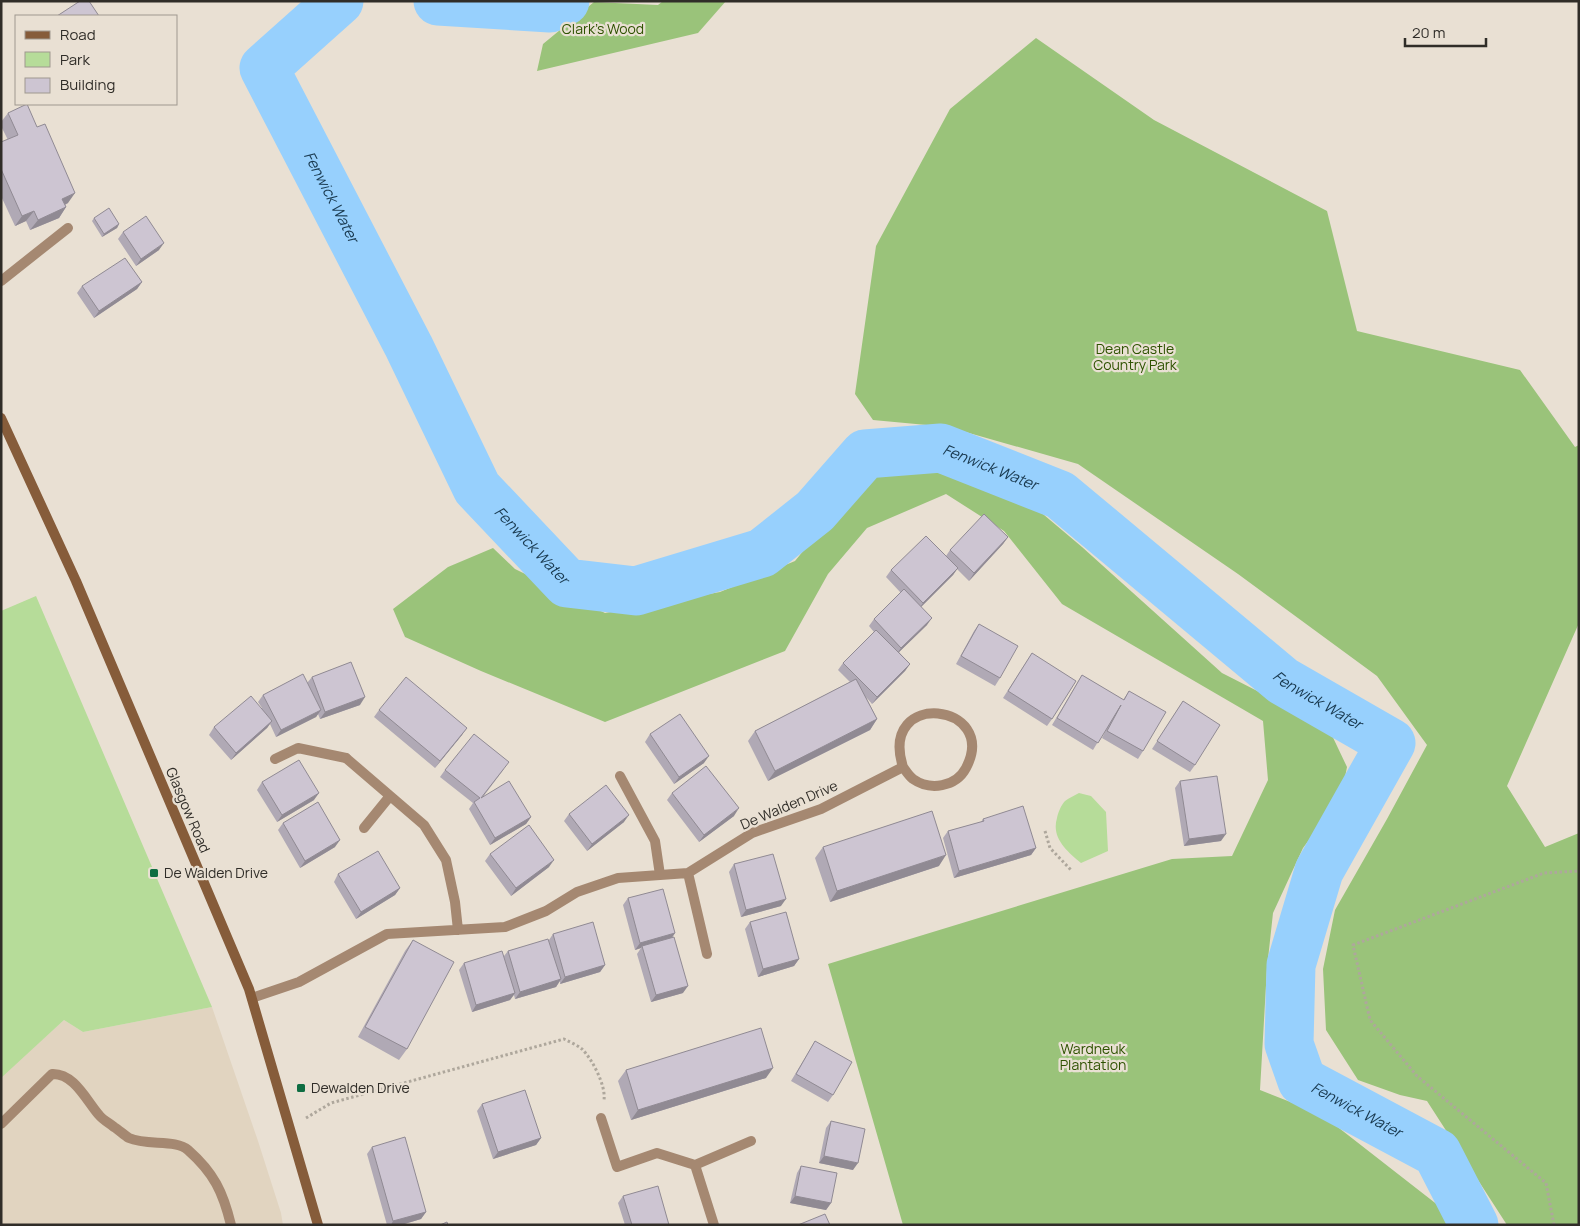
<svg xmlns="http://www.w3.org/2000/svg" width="1580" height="1226" viewBox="0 0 1580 1226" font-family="Manrope,sans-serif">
<rect width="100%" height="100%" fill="#e9e0d3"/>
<!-- built -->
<path fill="#e1d4c0" d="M212,1007L258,1141L281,1213L283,1225H1V1077L64,1020L83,1032Z"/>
<!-- green -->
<path fill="#b6dc99" d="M36,596L212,1007L83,1032L64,1020L1,1078V611Z
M1079,793L1091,796L1106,812L1108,851L1081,863C1067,851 1051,838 1057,818C1058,813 1061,805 1065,801C1069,798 1075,795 1079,793Z"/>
<!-- forest -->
<path fill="#9ac37a" d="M663,1H726L698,33L537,71L543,44L594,2L658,5Z
M1036,38L1154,120L1327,211L1357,331L1520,370L1575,447L1579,445V623L1507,786L1545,847L1579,833V1225H1507L1427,1101L1400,1095L1358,1080L1326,1030L1323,969L1335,910L1387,819L1427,745L1377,676L1238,574L1078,464L948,427L873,420L855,394L876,246L950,109Z
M934,471L1037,509L1082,547L1222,673L1328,727L1347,767L1341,797L1303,848L1273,913L1267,968L1260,1090L1321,1114L1448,1213L1453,1225H903L828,964L1172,859L1232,856L1268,780L1263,721L1062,604L1004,531L946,494L867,528L828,574L785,651L605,722L481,671L405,637L393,609L448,567L493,548L515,569L605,613L720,592L795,561L835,512L880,473Z"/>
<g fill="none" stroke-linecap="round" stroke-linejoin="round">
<!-- river -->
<g stroke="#97d0fd" stroke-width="49">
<path id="s1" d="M339,1L264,68L409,347L477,488L567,583L636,591L762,553L815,511L865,454L941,448L1060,495L1283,681L1391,743L1319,871L1291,965L1289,1044L1302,1081L1437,1153L1474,1225"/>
<path d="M438,1L550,8L565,1"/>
</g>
<!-- path -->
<path stroke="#aea79c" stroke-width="3" stroke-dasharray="2.5 2.5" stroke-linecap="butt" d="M1045,831L1050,848L1071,870
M306,1118L331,1103L564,1039C570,1042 577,1045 582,1049C592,1059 606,1085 604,1100
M1554,1225L1546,1183L1417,1076L1370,1020L1353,945L1544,873L1579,871"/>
<!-- lane -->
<path stroke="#a58871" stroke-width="10" d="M275,759L298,748L346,758
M1,1124L52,1074C74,1073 86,1100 99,1115C103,1120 109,1123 114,1127C119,1130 124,1135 129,1138C147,1146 176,1139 188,1150C214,1173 223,1192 231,1225"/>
<!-- street -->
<path stroke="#a58871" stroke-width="10" d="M1,281L68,228
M346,758L424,825L446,860L455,902L458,930
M620,776L655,841L660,875
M364,828L390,796
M688,873L707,954
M252,998L299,982L387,934L505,927L546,911L577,892L618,878L688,873L752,833L821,809L903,767C906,771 909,776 913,779C930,791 956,787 966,768C1000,703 878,688 903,767
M601,1118L617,1167L657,1153L695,1165
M714,1225L695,1165L751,1141"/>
<!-- secondary -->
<path stroke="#865c3a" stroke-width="10" d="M1,418L76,581L249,989L318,1225"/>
</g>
<!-- wall -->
<path fill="#b0a9b5" d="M8,113L68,203L65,205L66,207L59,218L30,230L26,221L15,226L1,196V142L8,140L1,126V122Z
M94,218L119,224L117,228L102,237L92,221Z
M123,232L159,250L136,266L118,239Z
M142,282L137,289L94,318L77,293L82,286Z
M1008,537L1003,544L969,581L957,569L953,575L921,607L927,625L899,652L910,664L905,671L872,704L866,697L877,719L870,730L768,781L748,741L755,731L850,682L838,670L843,663L874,632L869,626L874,619L901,593L886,577L891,570L946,556L950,550Z
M979,624L1000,678L995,686L956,664L974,631Z
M1032,653L1052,719L1047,726L1003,698Z
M1082,675L1123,700L1129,691L1143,751L1138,759L1102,738L1111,720L1093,750L1052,725Z
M312,677L360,705L320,719L318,714L316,717L276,737L270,724L267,728L231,760L209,735L214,727L262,708L258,702L263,695L307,683Z
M1183,701L1195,765L1190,772L1152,749Z
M379,710L462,735L435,768L374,717Z
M650,734L704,763L674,784L645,742Z
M504,769L483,797L531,817L526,824L490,845L469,809L473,803L440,777L445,770Z
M1180,781L1221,841L1184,846L1175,788Z
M262,782L314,800L277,822L257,790Z
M672,793L734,816L699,842L667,800Z
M569,814L624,822L587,851L564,821Z
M983,819L1036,848L1031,855L954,878L943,838L948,831L981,822Z
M283,823L335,847L300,868L278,830Z
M823,847L939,866L830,902L815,858Z
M490,854L549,867L511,896L485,861Z
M734,864L781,906L741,917L729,872Z
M338,874L400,888L395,895L356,919L334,882Z
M628,898L675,933L672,938L683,993L651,1002L637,954L641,948L635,950L623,905Z
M750,922L799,959L794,966L758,977L745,929Z
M553,934L605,965L600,972L560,984V981L556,987L515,999L514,995L510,1000L472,1012L459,970L464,963L504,956L508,951L549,940Z
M413,940L407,1049L399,1060L358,1037L405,951Z
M815,1041L833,1095L828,1102L791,1081Z
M626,1070L766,1078L631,1120L618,1081Z
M482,1104L541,1138L536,1145L493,1159L477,1111Z
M831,1121L853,1170L819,1163L826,1128Z
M372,1147L426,1212L421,1219L401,1225H387L367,1154Z
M801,1166L831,1203L826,1210L790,1203L797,1173Z
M623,1196L669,1225H625L618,1203Z"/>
<!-- shaded-wall -->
<path fill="#908a93" d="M75,193L68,203L55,209L62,199Z
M66,207L59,218L30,230L38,220Z
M34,211L26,221L15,226L22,216Z
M119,224L117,228L102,237L104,234Z
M164,243L159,250L136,266L141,259Z
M142,282L137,289L94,318L99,311Z
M1008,537L1003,544L969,581L974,573Z
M958,568L953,575L918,610L923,603Z
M932,618L927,625L896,655L901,648Z
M910,664L905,671L872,704L877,697Z
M365,697L360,705L320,719L325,712Z
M321,710L316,717L276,737L281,730Z
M877,719L870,730L768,781L775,771Z
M272,721L267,728L231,760L236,753Z
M467,728L462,735L435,768L440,761Z
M709,756L704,763L674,784L679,777Z
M319,793L314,800L277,822L282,815Z
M739,808L734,816L699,842L704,835Z
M629,815L624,822L587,851L592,844Z
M531,817L526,824L490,845L495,838Z
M1226,834L1221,841L1184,846L1189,839Z
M340,840L335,847L300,868L305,861Z
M1036,848L1031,855L954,878L959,871Z
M946,855L939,866L830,902L837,891Z
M554,860L549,867L511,896L516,888Z
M400,888L395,895L356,919L361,912Z
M786,899L781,906L741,917L746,910Z
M675,933L670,940L642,946L641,948L635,950L640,943Z
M799,959L794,966L758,977L763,969Z
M605,965L600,972L560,984L565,977Z
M561,979L556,987L515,999L520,992Z
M688,986L683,993L651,1002L656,995Z
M515,993L510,1000L472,1012L476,1005Z
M773,1068L766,1078L631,1120L638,1110Z
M541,1138L536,1145L493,1159L498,1152Z
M824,1156L858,1163L853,1170L819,1163Z
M795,1196L831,1203L826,1210L790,1203Z
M426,1212L421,1219L401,1225H391L393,1221Z"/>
<!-- building -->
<path fill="#cdc5d2" stroke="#908a93" d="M80,1H89L99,16H57Z
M27,104L37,127L45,124L75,193L62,199L66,207L38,220L34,211L22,216L1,169V142L18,135L8,113Z
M109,208L119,224L104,234L94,218Z
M146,216L164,243L141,259L123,232Z
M125,258L142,282L99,311L82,286Z
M984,514L1008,537L974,573L950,550Z
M926,536L958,568L923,603L891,570Z
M904,589L932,618L901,648L874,619Z
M979,624L1018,646L1000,678L961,656Z
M876,630L910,664L877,697L843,663Z
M1032,653L1076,681L1052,719L1008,691Z
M351,662L365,697L325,712L312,677Z
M303,674L321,710L281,730L263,695Z
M1082,675L1124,700L1129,691L1166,712L1143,751L1107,731L1121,705L1098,743L1057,718Z
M406,677L467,728L440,761L379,710Z
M856,679L877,719L775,771L755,731Z
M251,696L272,721L236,753L214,727Z
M1183,701L1220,725L1195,765L1157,741Z
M680,714L709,756L679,777L650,734Z
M474,734L509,762L481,798L509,781L531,817L495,838L474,802L480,798L445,770Z
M299,760L319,793L282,815L262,782Z
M706,766L739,808L704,835L672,793Z
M1217,776L1226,834L1189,839L1180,781Z
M606,785L629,815L592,844L569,814Z
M318,802L340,840L305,861L283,823Z
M1023,806L1036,848L959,871L948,831L984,821L983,819Z
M932,811L946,855L837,891L823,847Z
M529,825L554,860L516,888L490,854Z
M378,851L400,888L361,912L338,874Z
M773,854L786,899L746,910L734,864Z
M663,889L675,933L640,943L628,898Z
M786,912L799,959L763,969L750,922Z
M593,922L605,965L565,977L553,934Z
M674,937L688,986L656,995L642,946Z
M548,939L561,979L520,992L508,951Z
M413,940L454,962L407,1049L365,1027Z
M502,951L515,993L476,1005L464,963Z
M761,1028L773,1068L638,1110L626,1070Z
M815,1041L852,1062L833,1095L796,1074Z
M525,1090L541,1138L498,1152L482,1104Z
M831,1121L865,1129L858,1163L824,1156Z
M405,1137L426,1212L393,1221L372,1147Z
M801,1166L837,1173L831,1203L795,1196Z
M658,1186L669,1225H632L623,1196Z
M825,1214L830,1225H798Z
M447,1222L448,1225H440Z"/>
<!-- markers -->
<g fill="#0e6d42" stroke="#e9e0d3" stroke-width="2">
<rect x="149" y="868" width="10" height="10" rx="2.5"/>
<rect x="296" y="1083" width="10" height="10" rx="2.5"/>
</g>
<g text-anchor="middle" stroke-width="4.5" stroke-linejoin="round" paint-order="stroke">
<!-- park labels -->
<g font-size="14" fill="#2e5200" stroke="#e9e0d3">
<text x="603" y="34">Clark's Wood</text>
<text x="1135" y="354">Dean Castle<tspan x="1135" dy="16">Country Park</tspan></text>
<text x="1093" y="1054">Wardneuk<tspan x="1093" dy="16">Plantation</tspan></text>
</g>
<!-- street labels -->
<g font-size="14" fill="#302d28" stroke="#e9e0d3">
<text transform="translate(789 805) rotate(-23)" y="5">De Walden Drive</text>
<text transform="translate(188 810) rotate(67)" y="5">Glasgow Road</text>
</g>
<!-- poi labels -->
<g font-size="14" fill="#302d28" stroke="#e9e0d3" text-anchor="start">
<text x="164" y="878">De Walden Drive</text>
<text x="311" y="1093">Dewalden Drive</text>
</g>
<!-- water labels -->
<g font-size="15" font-style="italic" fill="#19394f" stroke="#e9e0d3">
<text dy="5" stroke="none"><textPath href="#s1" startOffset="246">Fenwick Water</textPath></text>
<text dy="5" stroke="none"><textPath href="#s1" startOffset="1176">Fenwick Water</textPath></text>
<text dy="5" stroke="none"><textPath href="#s1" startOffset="651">Fenwick Water</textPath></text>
<text dy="5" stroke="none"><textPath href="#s1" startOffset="1581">Fenwick Water</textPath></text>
<text dy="5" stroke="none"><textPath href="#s1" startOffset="2091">Fenwick Water</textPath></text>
</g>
</g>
<!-- border -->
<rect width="1580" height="1226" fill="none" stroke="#302d28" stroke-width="5"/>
<!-- legend -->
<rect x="15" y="15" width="162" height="90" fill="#e9e0d3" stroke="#9f988f"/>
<rect x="25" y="31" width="25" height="8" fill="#865c3a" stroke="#9f988f"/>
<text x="60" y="40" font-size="15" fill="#302d28">Road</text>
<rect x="25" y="52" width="25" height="15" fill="#b6dc99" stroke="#9f988f"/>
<text x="60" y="65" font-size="15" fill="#302d28">Park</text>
<rect x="25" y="78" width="25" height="15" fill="#cdc5d2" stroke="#9f988f"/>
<text x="60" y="90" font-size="15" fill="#302d28">Building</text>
<!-- scale -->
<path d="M1405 38v8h81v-8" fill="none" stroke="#302d28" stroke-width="2.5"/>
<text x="1412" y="38" font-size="15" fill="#302d28" stroke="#e9e0d3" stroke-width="4" paint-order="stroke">20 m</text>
</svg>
